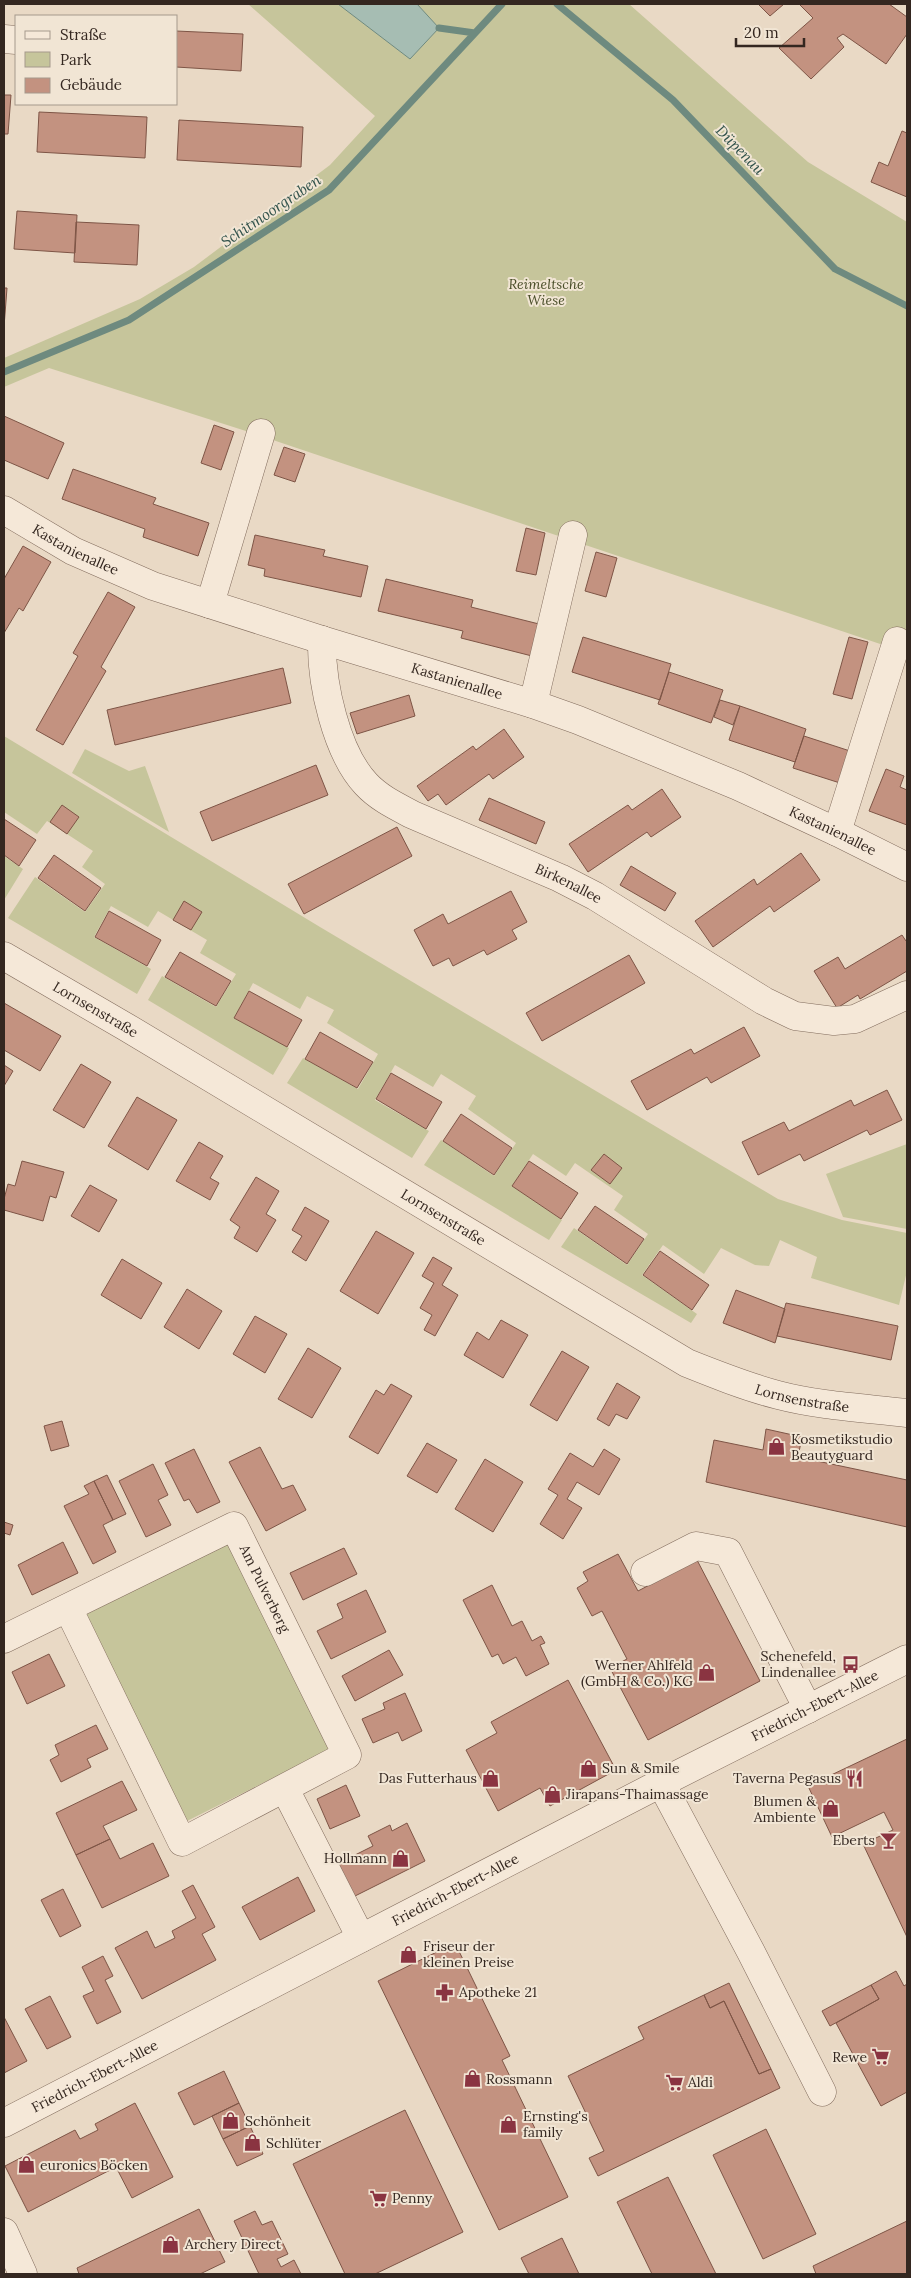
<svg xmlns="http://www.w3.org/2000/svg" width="911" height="2278" viewBox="0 0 911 2278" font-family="Lora,serif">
<rect width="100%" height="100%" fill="#e9d9c5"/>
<!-- green -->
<path fill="#c6c59b" d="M248,4H338L410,59L439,28L417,4H629L808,162L907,222V653L258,435L49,368L4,387V358L140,299L194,267L330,165L375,116Z
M4,736L320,927L778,1199L842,1220L907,1233V1271L899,1305L811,1278L817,1257L780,1240L769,1266L755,1265L721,1248L704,1274L663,1245L642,1275L697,1314L691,1323L561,1247L574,1228L627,1265L648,1234L614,1210L623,1196L575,1163L566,1176L533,1154L512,1186L562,1220L549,1240L424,1165L441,1140L494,1176L516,1143L468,1109L476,1096L441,1074L433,1087L395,1065L375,1100L429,1131L412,1158L287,1083L303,1058L358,1089L378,1054L327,1023L334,1010L307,996L300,1009L253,983L234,1018L289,1048L273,1075L148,1000L162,976L216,1007L236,974L200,953L207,940L158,911L148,927L111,906L94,937L151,969L137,994L8,918L35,877L85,912L105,884L82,867L93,851L47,821L37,834L4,812Z
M85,749L129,771L145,766L169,832L72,773Z
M4,856L23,869L4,900Z
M907,1144V1229L843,1217L826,1174Z
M230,1542L333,1748L185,1822L83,1616Z"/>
<!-- water -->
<path fill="#a6bdb3" stroke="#6e8a7f" d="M338,4H417L439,28L410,59Z"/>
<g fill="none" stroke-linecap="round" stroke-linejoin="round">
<!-- stream -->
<path stroke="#6e8a7f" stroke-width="7" d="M557,4L673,100L835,269L907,306
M439,28L475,33
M4,372L129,320L329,190L502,4"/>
</g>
<!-- building -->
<path fill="#c39280" stroke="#7e5546" d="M758,4H784L770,16Z
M799,4H889L907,17V34L886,64L843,34L837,38L844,47L811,79L779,48L813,18Z
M176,31L243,34L241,71L176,67Z
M4,95H11L8,134H4Z
M39,112L147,117L145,158L37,152Z
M179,120L303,127L301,167L177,160Z
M902,131L907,133V197L871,182L879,162L888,166Z
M17,211L77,215L75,253L14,249Z
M76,222L139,225L137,265L74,262Z
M4,288H7L4,327Z
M4,416L64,443L48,479L4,460Z
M214,425L234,432L221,470L201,463Z
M284,447L305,454L295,482L274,475Z
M73,469L156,498L153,504L209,523L198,556L143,537L145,529L62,499Z
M526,528L545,533L536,575L516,571Z
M255,535L325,550L323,556L368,566L361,597L264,576L265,569L248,565Z
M23,546L51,562L23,611L19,608L4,633V579Z
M596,552L617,558L606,597L585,591Z
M386,579L473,600L471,607L539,624L532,656L461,638L463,631L378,611Z
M108,592L135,607L101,667L106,671L63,745L36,730L78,656L73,653Z
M583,637L671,664L660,700L572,672Z
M849,637L868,642L852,699L833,694Z
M283,668L291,703L115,745L107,710Z
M669,672L723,690L711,723L658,704Z
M409,695L415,716L357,734L350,713Z
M720,700L740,706L733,725L714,717Z
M740,706L806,729L795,762L729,740Z
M504,729L524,757L493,779L489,774L446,805L438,794L428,801L417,786L473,746L476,750Z
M804,736L850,751L840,783L793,768Z
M316,765L328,795L212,841L200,812Z
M886,769L904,776L900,787L907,790V825L869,811Z
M662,789L681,817L651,837L647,832L588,872L569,844L628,805L632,810Z
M489,798L545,822L536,844L479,820Z
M62,805L79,817L67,834L50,822Z
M4,819L36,840L19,866L4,855Z
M397,827L412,856L304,914L288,884Z
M801,853L820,880L774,912L770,906L713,947L695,921L754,879L757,885Z
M54,855L101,888L85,911L38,878Z
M631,866L676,893L665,911L620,885Z
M511,891L527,922L512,930L517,939L487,955L484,950L453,966L449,958L433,966L414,930L443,914L448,924Z
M184,901L202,912L191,930L173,920Z
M109,911L161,940L147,966L95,937Z
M902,935L906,941L907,940V971L860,999L858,995L837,1008L814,971L838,957L845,969Z
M180,952L231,981L216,1006L165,977Z
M629,955L645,983L542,1041L526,1013Z
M249,991L302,1020L287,1047L234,1018Z
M4,1003L61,1036L40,1071L4,1050Z
M744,1027L760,1056L711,1083L707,1077L647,1110L631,1081L691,1049L694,1054Z
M320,1032L373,1062L357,1088L305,1059Z
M81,1064L111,1082L84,1128L53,1110Z
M4,1065L13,1071L4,1086Z
M391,1073L442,1102L426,1129L376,1099Z
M887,1090L902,1120L870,1135L867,1130L804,1161L800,1154L758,1175L742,1142L784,1122L789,1131L851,1100L854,1106Z
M137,1097L177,1120L148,1170L108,1146Z
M461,1114L512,1148L494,1175L443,1141Z
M199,1142L223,1156L210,1178L219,1183L210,1200L176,1181Z
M604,1154L622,1168L610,1184L591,1170Z
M22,1161L64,1172L56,1198L50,1196L43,1221L4,1210V1199L8,1184L15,1186Z
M529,1161L578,1193L561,1219L512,1186Z
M256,1177L279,1191L266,1214L276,1220L257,1252L234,1238L240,1227L230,1220Z
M90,1185L117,1200L99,1232L71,1216Z
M595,1206L644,1239L627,1264L578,1230Z
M305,1207L329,1221L306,1261L292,1252L302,1236L292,1230Z
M376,1231L414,1253L378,1314L340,1291Z
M660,1251L709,1285L692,1310L643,1275Z
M433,1257L452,1268L442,1285L458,1295L435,1336L424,1330L432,1315L420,1308L434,1283L422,1276Z
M122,1259L162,1283L141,1319L101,1295Z
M187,1289L222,1311L199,1349L164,1327Z
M736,1290L785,1309L775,1343L723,1323Z
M786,1303L898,1326L891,1360L777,1336Z
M255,1316L287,1334L265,1373L233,1354Z
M501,1320L528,1335L503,1378L464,1355L477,1332L489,1340Z
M308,1348L341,1368L312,1418L278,1399Z
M562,1351L589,1367L557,1421L530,1405Z
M617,1383L640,1397L627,1419L616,1414L609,1426L597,1419Z
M391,1384L412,1396L378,1454L349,1437L376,1390L384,1395Z
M62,1421L69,1446L51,1451L44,1426Z
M766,1429L802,1437L798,1457L907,1480V1527L706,1482L714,1440L763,1450Z
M427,1443L457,1460L437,1493L407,1476Z
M260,1447L282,1489L293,1485L306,1510L266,1531L229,1462Z
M194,1449L220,1502L197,1513L189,1499L184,1501L165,1463Z
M604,1449L620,1459L599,1495L577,1482L567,1499L582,1508L563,1539L540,1524L558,1495L548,1489L570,1453L593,1467Z
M485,1459L523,1482L493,1532L455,1509Z
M153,1464L168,1495L158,1500L171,1525L146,1537L119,1481Z
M107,1475L126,1514L113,1520L94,1481Z
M94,1481L113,1520L103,1525L116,1552L93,1564L64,1506L89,1494L84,1486Z
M4,1522L13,1525L10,1535L4,1533Z
M63,1542L78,1573L32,1595L18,1565Z
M344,1548L357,1574L303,1600L290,1573Z
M618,1554L638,1591L697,1560L760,1681L648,1740L610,1668L627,1659L602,1611L592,1616L577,1588L588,1581L583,1572Z
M492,1585L512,1626L522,1621L532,1641L541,1636L545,1643L540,1645L549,1664L526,1676L516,1657L503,1664L498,1654L492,1657L463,1600Z
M366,1590L386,1632L331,1659L317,1631L343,1618L337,1604Z
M389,1650L403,1675L355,1701L342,1676Z
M49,1654L65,1686L27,1704L12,1672Z
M568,1680L616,1770L550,1806L540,1788L498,1811L466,1750L497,1733L491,1722Z
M405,1693L422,1731L402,1741L398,1732L373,1743L362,1719L385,1709L383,1703Z
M96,1725L108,1749L87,1759L91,1767L61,1782L50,1760L59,1755L55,1745Z
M907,1739V1937L863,1844L893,1830L884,1812L832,1837L808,1786Z
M122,1781L137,1810L103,1826L110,1839L76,1855L56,1813Z
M346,1785L360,1816L330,1829L317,1799Z
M407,1823L425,1861L353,1897L337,1864L373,1846L368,1836L390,1825L392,1831Z
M110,1839L120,1859L153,1843L169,1876L102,1908L76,1855Z
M298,1877L315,1911L260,1940L242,1907Z
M193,1885L215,1927L202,1934L216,1960L142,1999L115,1948L147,1931L155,1948L175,1938L172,1931L196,1918L182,1891Z
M63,1889L81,1926L60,1937L41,1900Z
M455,1943L510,2056L502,2060L568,2197L499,2230L378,1981Z
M103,1956L113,1976L105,1980L121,2012L97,2024L83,1996L94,1991L82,1967Z
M896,1971L904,1986L907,1984V2092L881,2106L836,2023L879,1999L871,1985Z
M729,1983L771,2069L759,2074L724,2001L710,2008L704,1995Z
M871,1985L879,1999L830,2026L822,2011Z
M704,1995L710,2008L724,2001L759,2074L771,2069L780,2088L598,2176L589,2158L604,2151L568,2076L644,2039L638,2027Z
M50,1996L71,2037L47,2049L25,2009Z
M4,2017L27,2061L4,2073Z
M224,2071L239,2103L194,2125L178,2093Z
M135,2103L173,2177L132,2198L116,2167L28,2212L5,2166L75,2130L80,2139L98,2130L95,2124Z
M239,2103L250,2126L223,2139L212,2116Z
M405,2110L463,2232L375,2274H345L293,2164Z
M250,2126L263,2154L237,2166L223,2139Z
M766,2129L816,2234L763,2259L713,2155Z
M668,2177L716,2274H652L617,2202Z
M199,2209L225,2262L200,2274H79L77,2268Z
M255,2211L262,2225L272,2221L288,2254L277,2259L281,2267L294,2260L301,2274H259L234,2221Z
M907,2221V2274H816L813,2266Z
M562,2238L579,2274H529L521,2258Z"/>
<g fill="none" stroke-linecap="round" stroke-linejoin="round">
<defs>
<g id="minor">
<path d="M4,39L16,40"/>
<path id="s1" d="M4,510L73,551L153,586L322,640L533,704L578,720L738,786L837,832L907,867"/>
<path d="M210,604L261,433"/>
<path id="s2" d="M322,640C321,683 336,752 366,784C379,798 396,806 413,815L560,878L595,896L764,1001L795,1016L834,1021L855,1019L907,995"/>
<path d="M533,704L573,535"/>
<path d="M837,832L897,641"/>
<path id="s3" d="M4,956L126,1027L687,1363C717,1375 747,1387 778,1395C820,1406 864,1408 907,1413"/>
<path d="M645,1572L696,1546L728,1552L808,1709"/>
<path id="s4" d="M4,1639L234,1526L347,1755L182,1842L68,1608"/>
<path d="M661,1783L751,1952L822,2092"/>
<path d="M285,1789L361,1938"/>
<path id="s5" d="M4,2123L661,1783L907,1659"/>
<path d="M4,2232L23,2274"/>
</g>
</defs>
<!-- minor casing -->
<use href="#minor" stroke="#826c5d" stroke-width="29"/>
<!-- minor -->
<use href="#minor" stroke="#f5e8d8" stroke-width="28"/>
</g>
<!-- icons -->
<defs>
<symbol id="shop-bare" viewBox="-9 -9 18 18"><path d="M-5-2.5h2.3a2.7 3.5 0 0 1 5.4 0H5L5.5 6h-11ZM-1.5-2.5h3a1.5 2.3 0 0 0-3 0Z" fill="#8a3441" stroke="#f1e5d4" stroke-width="2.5" paint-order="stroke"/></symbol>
<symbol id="bus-bare" viewBox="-9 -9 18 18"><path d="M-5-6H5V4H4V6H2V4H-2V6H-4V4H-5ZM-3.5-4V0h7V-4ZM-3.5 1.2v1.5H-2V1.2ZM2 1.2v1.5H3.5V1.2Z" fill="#8a3441" stroke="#f1e5d4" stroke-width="2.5" paint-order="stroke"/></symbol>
<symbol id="restaurant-bare" viewBox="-9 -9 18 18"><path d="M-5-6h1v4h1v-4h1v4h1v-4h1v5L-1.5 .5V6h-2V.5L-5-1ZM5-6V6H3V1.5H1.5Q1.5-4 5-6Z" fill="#8a3441" stroke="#f1e5d4" stroke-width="2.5" paint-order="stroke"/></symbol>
<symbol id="bar-bare" viewBox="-9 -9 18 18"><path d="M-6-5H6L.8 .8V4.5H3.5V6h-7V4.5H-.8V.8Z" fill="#8a3441" stroke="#f1e5d4" stroke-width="2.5" paint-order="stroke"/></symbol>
<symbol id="pharmacy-bare" viewBox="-9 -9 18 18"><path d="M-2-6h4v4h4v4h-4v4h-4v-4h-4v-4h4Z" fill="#8a3441" stroke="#f1e5d4" stroke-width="2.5" paint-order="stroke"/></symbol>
<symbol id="supermarket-bare" viewBox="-9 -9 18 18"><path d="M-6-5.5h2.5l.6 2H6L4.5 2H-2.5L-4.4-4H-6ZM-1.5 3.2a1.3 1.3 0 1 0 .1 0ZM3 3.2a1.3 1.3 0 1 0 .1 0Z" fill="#8a3441" stroke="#f1e5d4" stroke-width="2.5" paint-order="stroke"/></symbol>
</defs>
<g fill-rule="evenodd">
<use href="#shop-bare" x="764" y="1434" width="25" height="25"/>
<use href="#bus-bare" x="838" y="1652" width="25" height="25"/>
<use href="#shop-bare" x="694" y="1660" width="25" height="25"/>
<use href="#shop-bare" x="576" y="1756" width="25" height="25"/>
<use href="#shop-bare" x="478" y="1766" width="25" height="25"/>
<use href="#restaurant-bare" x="842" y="1766" width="25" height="25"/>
<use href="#shop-bare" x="540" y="1782" width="25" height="25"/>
<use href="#shop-bare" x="818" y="1796" width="25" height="25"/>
<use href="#bar-bare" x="876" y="1828" width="25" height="25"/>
<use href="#shop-bare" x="388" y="1846" width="25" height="25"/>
<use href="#shop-bare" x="396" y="1942" width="25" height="25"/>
<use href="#pharmacy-bare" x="432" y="1980" width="25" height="25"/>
<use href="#supermarket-bare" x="868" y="2044" width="25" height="25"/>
<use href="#shop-bare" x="460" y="2066" width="25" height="25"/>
<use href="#supermarket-bare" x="662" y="2070" width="25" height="25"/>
<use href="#shop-bare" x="218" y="2108" width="25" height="25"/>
<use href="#shop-bare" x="496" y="2112" width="25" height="25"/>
<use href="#shop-bare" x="240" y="2130" width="25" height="25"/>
<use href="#shop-bare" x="14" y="2152" width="25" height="25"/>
<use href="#supermarket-bare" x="366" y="2186" width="25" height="25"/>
<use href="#shop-bare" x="158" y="2232" width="25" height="25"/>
</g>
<g text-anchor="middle" stroke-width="4" stroke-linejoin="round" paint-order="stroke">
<!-- park labels -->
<g font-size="14" font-style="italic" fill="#4a4e29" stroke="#f1e5d4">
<text x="546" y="289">Reimeltsche<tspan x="546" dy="16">Wiese</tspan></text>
</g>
<!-- street labels -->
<g font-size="14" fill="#342720" stroke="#f1e5d4">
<text dy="5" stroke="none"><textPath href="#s1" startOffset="82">Kastanienallee</textPath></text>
<text dy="5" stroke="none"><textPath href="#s1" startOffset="486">Kastanienallee</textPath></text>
<text dy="5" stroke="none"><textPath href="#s1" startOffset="891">Kastanienallee</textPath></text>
<text dy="5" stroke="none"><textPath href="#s2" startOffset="380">Birkenallee</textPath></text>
<text dy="5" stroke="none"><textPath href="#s3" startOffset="106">Lornsenstraße</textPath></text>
<text dy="5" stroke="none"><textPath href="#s3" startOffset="511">Lornsenstraße</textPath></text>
<text dy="5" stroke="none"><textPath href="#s3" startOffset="916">Lornsenstraße</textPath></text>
<text dy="5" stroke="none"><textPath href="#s4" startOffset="326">Am Pulverberg</textPath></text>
<text dy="5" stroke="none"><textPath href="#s5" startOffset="912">Friedrich-Ebert-Allee</textPath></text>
<text dy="5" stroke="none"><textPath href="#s5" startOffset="508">Friedrich-Ebert-Allee</textPath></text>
<text dy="5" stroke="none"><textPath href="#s5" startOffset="102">Friedrich-Ebert-Allee</textPath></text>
</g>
<!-- poi labels -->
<g font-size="14" fill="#342720" stroke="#f1e5d4" text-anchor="start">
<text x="791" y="1444">Kosmetikstudio<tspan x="791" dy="16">Beautyguard</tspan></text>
<text x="836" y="1661" text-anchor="end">Schenefeld,<tspan x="836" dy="16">Lindenallee</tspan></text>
<text x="693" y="1670" text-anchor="end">Werner Ahlfeld<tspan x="693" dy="16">(GmbH &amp; Co.) KG</tspan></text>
<text x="602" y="1773">Sun &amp; Smile</text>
<text x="477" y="1783" text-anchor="end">Das Futterhaus</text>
<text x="841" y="1783" text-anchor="end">Taverna Pegasus</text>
<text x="566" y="1799">Jirapans-Thaimassage</text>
<text x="816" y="1806" text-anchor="end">Blumen &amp;<tspan x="816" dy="16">Ambiente</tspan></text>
<text x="875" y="1845" text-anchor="end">Eberts</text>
<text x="387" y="1863" text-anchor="end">Hollmann</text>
<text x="423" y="1951">Friseur der<tspan x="423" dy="16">kleinen Preise</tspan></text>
<text x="459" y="1997">Apotheke 21</text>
<text x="867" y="2062" text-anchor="end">Rewe</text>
<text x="486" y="2084">Rossmann</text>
<text x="688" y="2087">Aldi</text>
<text x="523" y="2121">Ernsting's<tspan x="523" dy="16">family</tspan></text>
<text x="245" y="2126">Schönheit</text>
<text x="266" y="2148">Schlüter</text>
<text x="40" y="2170">euronics Böcken</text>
<text x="392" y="2203">Penny</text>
<text x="185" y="2249">Archery Direct</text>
</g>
<!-- water labels -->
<g font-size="15" font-style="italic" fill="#31524b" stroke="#f1e5d4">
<text transform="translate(740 150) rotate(46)" y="5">Düpenau</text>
<text transform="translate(271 211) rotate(-34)" y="5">Schitmoorgraben</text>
</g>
</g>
<!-- border -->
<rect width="911" height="2278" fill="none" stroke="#342720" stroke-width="10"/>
<!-- legend -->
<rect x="15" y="15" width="162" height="90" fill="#f1e5d4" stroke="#a5998c"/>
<rect x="25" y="31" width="25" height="8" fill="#f5e8d8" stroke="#a5998c"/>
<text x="60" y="40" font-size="15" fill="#342720">Straße</text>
<rect x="25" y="52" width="25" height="15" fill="#c6c59b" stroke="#a5998c"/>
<text x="60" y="65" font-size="15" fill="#342720">Park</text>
<rect x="25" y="78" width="25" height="15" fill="#c39280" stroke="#a5998c"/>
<text x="60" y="90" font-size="15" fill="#342720">Gebäude</text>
<!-- scale -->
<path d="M736 38v8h68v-8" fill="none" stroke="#342720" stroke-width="2.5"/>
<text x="744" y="38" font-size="15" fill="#342720" stroke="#f1e5d4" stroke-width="4" paint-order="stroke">20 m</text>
</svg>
